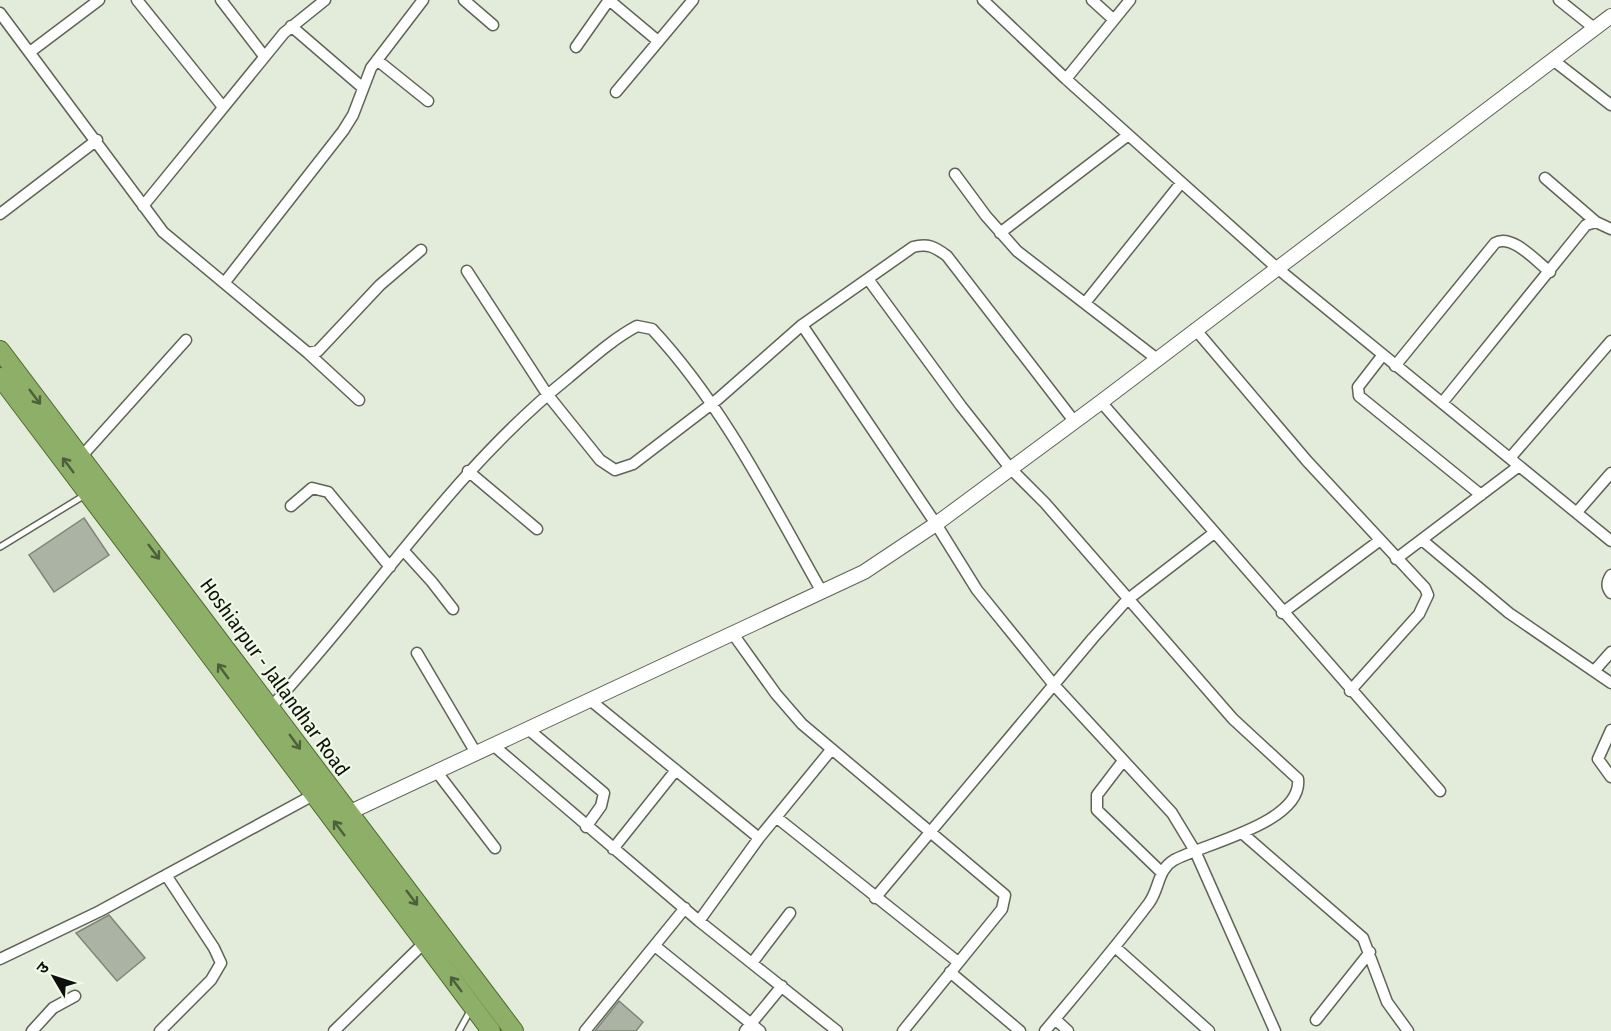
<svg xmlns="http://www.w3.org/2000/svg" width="1611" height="1031" viewBox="0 0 1611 1031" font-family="'Fira Sans Condensed','Noto Sans Devanagari',sans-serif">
<rect width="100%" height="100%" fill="#e3ecdb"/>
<!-- building -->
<path fill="#abb4a4" stroke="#7e8676" stroke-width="1.5" d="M84,518L109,555L54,592L29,555Z
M109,915L145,958L117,981L76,933Z
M619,1001L643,1022L636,1031H595Z"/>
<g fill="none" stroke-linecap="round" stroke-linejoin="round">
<defs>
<path id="service" d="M0,547L85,495
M459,1031L470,1011"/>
<path id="minor" d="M137,0L223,107
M221,0L264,56
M464,0L493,25
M609,0L658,41
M983,0L1066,79L1130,0
M1092,0L1114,20
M1559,0L1594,28
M0,13L163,232L308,353L318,351L380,285L421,250
M291,26L363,88
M576,47L609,0
M30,52L99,0
M377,60L428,101
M1553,60L1611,105
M1066,79L1277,268L1611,541
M616,92L693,0
M955,174L986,216L1017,251L1157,359
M1545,178L1596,222
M143,206L284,33L325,0
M0,214L97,140
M1000,233L1127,136
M467,271L547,394L600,460L615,470L633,464L718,399L802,325L913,247C928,243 935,247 947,256L1074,421
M868,279L961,406L1010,468L1045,503L1233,719L1298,779C1303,823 1203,844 1174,860C1157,870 1160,888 1149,903C1116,947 1080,989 1045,1031
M225,282L343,131L353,115L371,68L423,0
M1085,303L1181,183
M802,325L936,524L977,590L1054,685L1172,813L1195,851L1275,1031
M1195,329L1307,461L1425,588L1428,595L1419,614L1350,691
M308,353L359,400
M1382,356L1358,387L1359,396L1481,495
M1395,366L1495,243C1512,233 1537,262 1550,272
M1101,402L1440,791
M1442,403L1586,225L1596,222L1611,229
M81,457L186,340
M1510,458L1611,341
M468,471L537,529
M291,506L312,488L328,492L390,567
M1577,512L1611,473
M1422,540L1509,613L1611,683
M403,550L432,582L453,609
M1396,559L1519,466
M1611,575C1607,581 1606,587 1611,593
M1282,613L1379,541
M733,634L776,694L802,724L1005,895L1002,909L903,1031
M417,653L476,753
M1595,670L1611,652
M590,700L759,838
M270,708C372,599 451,472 568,378C590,360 611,340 637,326L652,329C723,405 771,502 822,592
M528,729L604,793L601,806L586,827
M1611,730L1598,759L1611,777
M493,745L699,921L837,1031
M1123,761L1097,795V810L1161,872
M436,771L495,848
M776,817L958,962
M1242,833L1363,938L1387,1002L1408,1031
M613,849L676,770
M875,898L1093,638L1127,600L1214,533
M699,921L759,838L831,750
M655,946L760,1031
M1115,947L1209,1031
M0,959L100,911L317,793
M752,963L790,913
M950,972L1020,1031
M1055,1019L1068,1031
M1316,1020L1370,952
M32,1031L53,1008L75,996
M160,1031L211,980L221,963L214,948L166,875
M334,1031L424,943
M585,1031L685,908
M745,1031L782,986"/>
<path id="tertiary" d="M348,813L864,572L936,524L1101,402L1611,16"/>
<path id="trunk" d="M0,350L514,1031
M0,377C165,594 327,813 491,1031"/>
</defs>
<!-- service casing -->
<use href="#service" stroke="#5d6556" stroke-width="8"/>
<!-- minor casing -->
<use href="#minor" stroke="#5d6556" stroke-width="13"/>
<!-- tertiary casing -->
<use href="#tertiary" stroke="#5d6556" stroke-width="16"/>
<!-- trunk casing -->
<use href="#trunk" stroke="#4e6b2f" stroke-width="20"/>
<!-- service -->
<use href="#service" stroke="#fff" stroke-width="5"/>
<!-- minor -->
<use href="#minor" stroke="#fff" stroke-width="10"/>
<!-- tertiary -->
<use href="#tertiary" stroke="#fff" stroke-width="14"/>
<!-- trunk -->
<use href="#trunk" stroke="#8eaf68" stroke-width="18"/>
</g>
<!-- one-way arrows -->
<defs><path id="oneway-shaft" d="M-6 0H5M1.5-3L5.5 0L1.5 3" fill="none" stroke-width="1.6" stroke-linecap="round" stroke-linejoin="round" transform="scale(1.5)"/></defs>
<g stroke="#4e603a">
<use href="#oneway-shaft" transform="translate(35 397) rotate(53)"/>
<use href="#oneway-shaft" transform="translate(68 465) rotate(-127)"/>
<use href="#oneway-shaft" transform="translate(154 552) rotate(53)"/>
<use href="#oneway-shaft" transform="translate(223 671) rotate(-126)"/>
<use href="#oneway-shaft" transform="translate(295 742) rotate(54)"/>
<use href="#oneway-shaft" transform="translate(339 828) rotate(-127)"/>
<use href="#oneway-shaft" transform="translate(412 898) rotate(53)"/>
<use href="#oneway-shaft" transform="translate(456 984) rotate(-127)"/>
</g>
<g text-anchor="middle" stroke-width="4.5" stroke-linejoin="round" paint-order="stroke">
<!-- street labels -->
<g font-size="20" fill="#0e110b" stroke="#f0f9e8">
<text transform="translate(275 677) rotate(54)" y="7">Hoshiarpur - Jallandhar Road</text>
</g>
</g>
<!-- north arrow -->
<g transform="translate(54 977) rotate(309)" stroke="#f0f9e8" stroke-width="4.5" paint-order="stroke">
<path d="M0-4.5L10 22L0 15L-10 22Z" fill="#0e110b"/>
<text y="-9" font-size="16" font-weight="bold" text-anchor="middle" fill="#0e110b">उ</text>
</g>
</svg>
